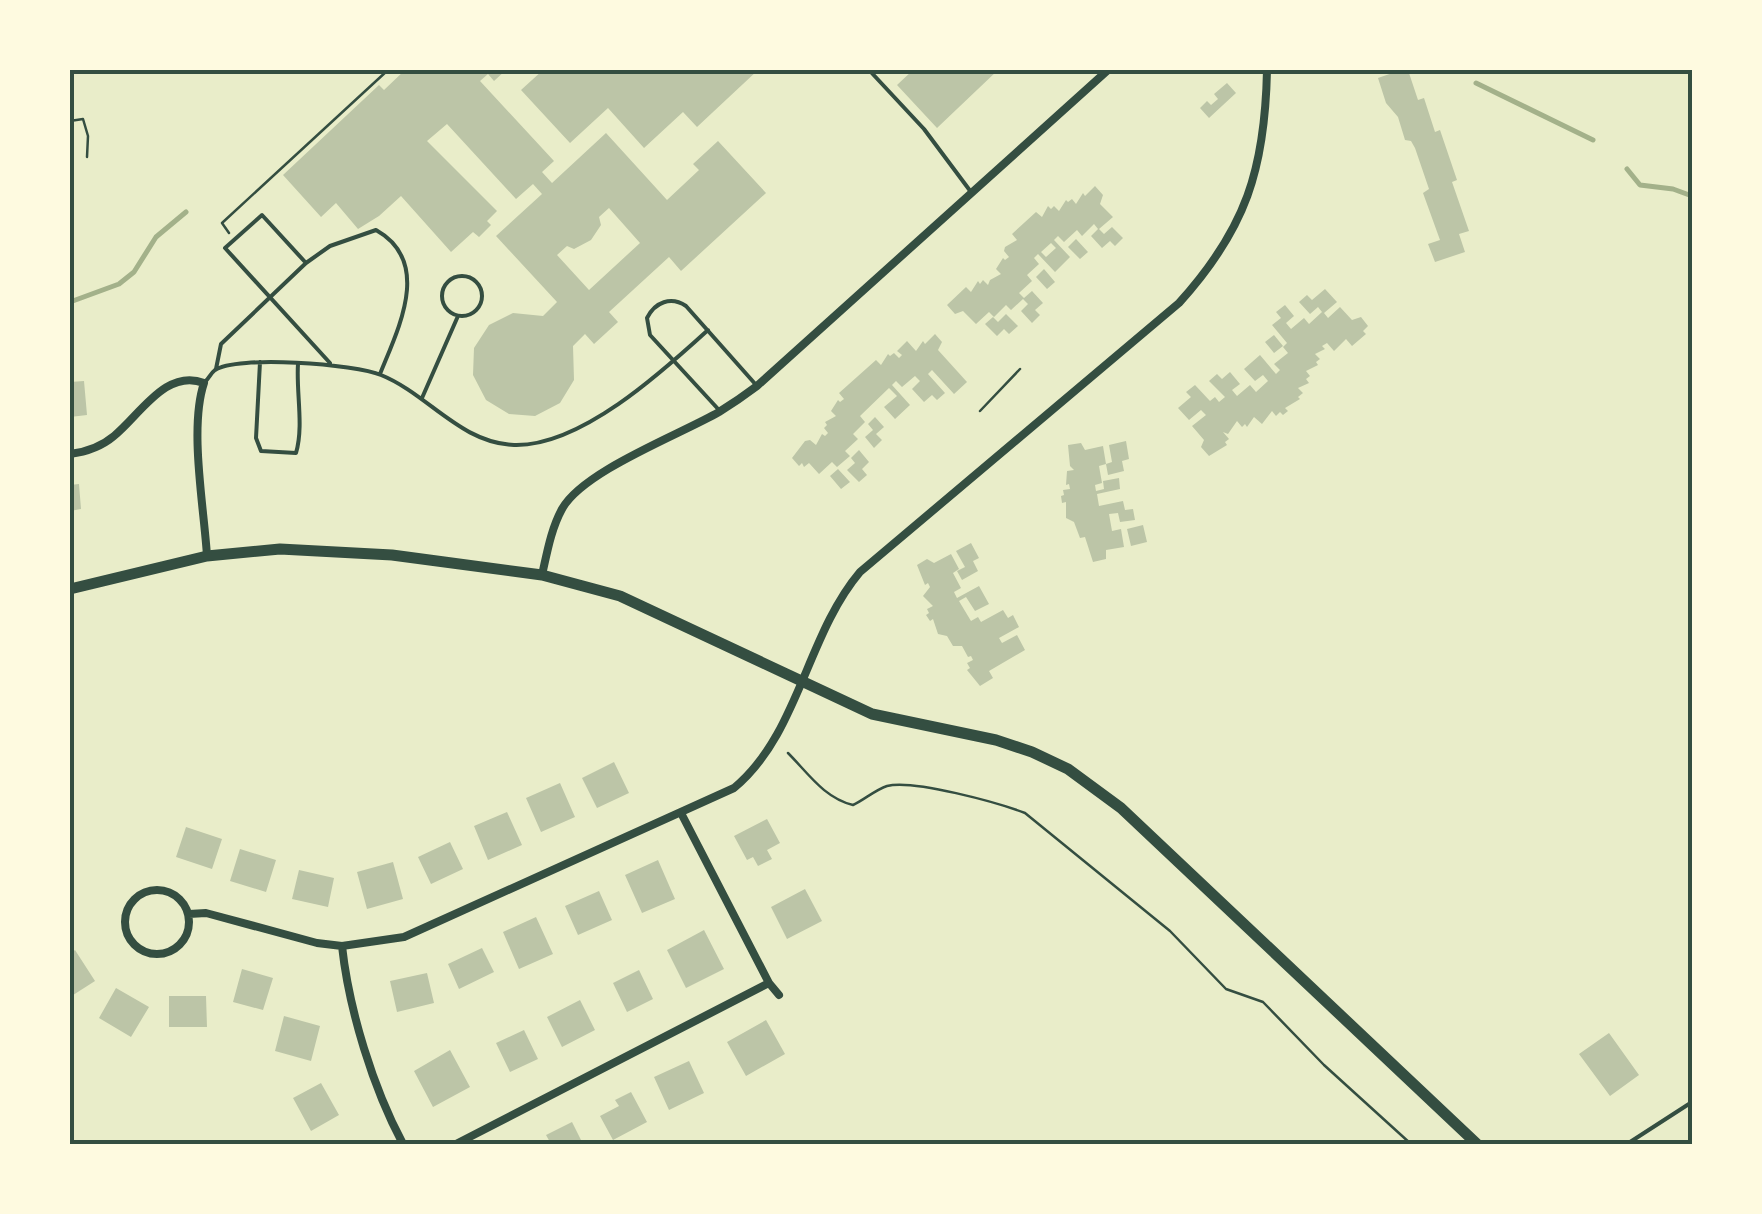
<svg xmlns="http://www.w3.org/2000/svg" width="1762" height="1214" viewBox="0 0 1762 1214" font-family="'Roboto Condensed',sans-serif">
<rect width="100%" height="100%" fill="#e9edc9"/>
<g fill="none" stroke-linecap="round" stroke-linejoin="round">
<!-- stream -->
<path stroke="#a3b18a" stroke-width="5" d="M1476,83L1593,140
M70,143H71
M1627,169L1640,185L1673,189L1692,196
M70,302L119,284L134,272L156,237L186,212"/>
</g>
<!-- building -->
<path fill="#bcc5a7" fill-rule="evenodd" d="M405,70H506L494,81L488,74L480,81L554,161L542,172L552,183L606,133L667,200L699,170L693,164L718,141L766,193L681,271L669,257L609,312L618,322L594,344L585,334L573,346L574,380L560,403L535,416L509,414L486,400L473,375L474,348L489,325L513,313L543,316L557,302L496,236L542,194L533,184L516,199L447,124L427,141L497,211L487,221L491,225L479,237L473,232L451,252L401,196L379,216L358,229L336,203L321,217L283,175L379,85L384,90ZM609,208L640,243L589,290L557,255L567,246L574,249L591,240L601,225L599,217Z
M543,70H758L697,127L683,112L644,148L608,108L570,143L521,90Z
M913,70H998L937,128L897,85Z
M1401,70H1408L1418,100L1424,98L1435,132L1440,130L1457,180L1452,182L1469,231L1459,234L1465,252L1435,262L1428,244L1440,240L1423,193L1429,189L1415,148L1411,141L1405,140L1398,117L1386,103L1378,78Z
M1227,83L1236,93L1209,118L1200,108L1207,101L1211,105L1218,99L1214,94Z
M1095,186L1103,195L1100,204L1113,217L1099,229L1104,234L1112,227L1123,238L1115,246L1110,241L1102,248L1091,236L1098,229L1094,224L1082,236L1077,230L1064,242L1058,236L1054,240L1070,257L1055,272L1038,254L1034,258L1039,264L1027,275L1032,281L1019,293L1024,298L1032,291L1043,303L1035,310L1040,315L1032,323L1021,311L1028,304L1023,299L1011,310L1006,305L994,317L989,312L976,324L963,311L955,314L947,305L966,287L971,292L978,281L980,284L983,280L988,285L990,280L1001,274L996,269L1003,258L1005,260L1009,257L1004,251L1005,247L1017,240L1012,234L1036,212L1042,217L1048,206L1051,209L1054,206L1059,211L1066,200L1068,202L1072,199L1076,204L1083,193L1085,196ZM1051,243L1056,248L1046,257L1041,252Z
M1076,239L1088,252L1080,259L1068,247Z
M1044,269L1055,282L1047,289L1036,277Z
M1325,289L1337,302L1324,313L1328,318L1340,307L1352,320L1361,317L1368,326L1363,331L1366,334L1352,346L1346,339L1334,351L1327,343L1322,346L1325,349L1315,354L1320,359L1316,362L1318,365L1306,371L1310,376L1306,379L1309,383L1298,388L1303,393L1298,397L1300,399L1285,408L1288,411L1283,415L1280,412L1276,416L1272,411L1262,424L1254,417L1247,427L1245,424L1242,427L1237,421L1228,434L1223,432L1229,439L1225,442L1227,445L1209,456L1201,447L1204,440L1192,426L1206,415L1201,410L1189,420L1178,408L1191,397L1186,392L1195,385L1210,401L1215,397L1219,402L1225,397L1209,381L1217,374L1222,379L1230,372L1240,384L1232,390L1237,396L1250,385L1256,392L1268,381L1263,375L1255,381L1244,369L1260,355L1276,374L1280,370L1274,364L1288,353L1283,347L1287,343L1272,325L1281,318L1276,312L1285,305L1294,316L1286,323L1291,329L1304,318L1309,324L1322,312L1318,307L1310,314L1299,302L1307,295L1312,300Z
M1006,314L1018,326L1009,334L1004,329L997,336L985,324L993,317L998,322Z
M935,334L942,342L938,350L967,382L954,394L932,370L928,374L945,393L937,400L932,395L924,402L912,389L920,381L915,376L902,387L896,381L892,385L910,405L895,419L884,407L897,396L889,388L860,416L865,422L853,434L858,439L845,451L850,456L837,467L832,462L819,474L809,463L804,467L802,463L799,466L792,458L805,441L810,440L816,445L822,434L825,436L828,433L824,428L827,425L825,422L836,416L831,411L838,400L840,402L844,399L839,393L876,360L881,365L888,354L890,356L894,353L899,358L902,355L897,351L907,341L916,351L923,341L925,344Z
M1274,335L1283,346L1274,353L1265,342Z
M84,381L87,415L70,417V382Z
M875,417L884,427L876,434L882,440L874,448L865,437L873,430L868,424Z
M1126,441L1129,459L1122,461L1124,471L1108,475L1106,464L1112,462L1109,445Z
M1081,443L1085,450L1103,446L1106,464L1099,466L1102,483L1095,485L1096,491L1104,489L1103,481L1119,478L1120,489L1097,494L1099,506L1123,501L1125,510L1133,509L1135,520L1120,522L1118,513L1109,514L1112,531L1121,529L1124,547L1106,550V559L1093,562L1085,537L1080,538L1074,522L1066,518V502L1062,503L1061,496L1064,495L1063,490L1070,489L1069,484L1066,485L1067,471L1074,470L1070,466L1068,445Z
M859,450L869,462L862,469L867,475L859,482L847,470L855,463L851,458Z
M838,469L850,482L841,489L830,476Z
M79,484L81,509L70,511V485Z
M1143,525L1147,542L1131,546L1127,529Z
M971,543L979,558L973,561L978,571L962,580L957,571L965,567L956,551Z
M951,554L959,569L953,573L961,588L954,592L957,598L979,586L989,604L975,611L966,597L959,601L971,621L978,617L981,622L1003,610L1008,618L1013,615L1019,627L999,638L1002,643L1017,635L1025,650L989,671L993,678L980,686L967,670L970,668L967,663L973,660L971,656L968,657L962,646H953L947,636L938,634L933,619L930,621L926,615L929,613L927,609L933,606L923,596L930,587L928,583L925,585L917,565L927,559L934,563Z
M614,762L629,793L597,808L582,778Z
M560,783L575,817L541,832L526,798Z
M507,812L522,845L488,860L474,826Z
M767,819L780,843L767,850L772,859L758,866L753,857L747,860L734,836Z
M186,827L222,839L212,869L176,857Z
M450,842L463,869L431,884L418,857Z
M240,849L276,860L266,892L230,881Z
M658,860L675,899L642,913L625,875Z
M393,862L403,899L367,909L357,872Z
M299,870L334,878L328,907L292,899Z
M805,889L822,921L787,939L771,907Z
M599,891L612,920L578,935L565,906Z
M536,917L553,954L519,969L503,932Z
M704,930L724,969L686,988L667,950Z
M482,948L494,972L459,989L448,964Z
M75,950L95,981L70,997V954Z
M242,969L273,978L263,1010L233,1002Z
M639,970L653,999L627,1012L613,983Z
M427,973L434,1003L397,1012L390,981Z
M116,988L149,1007L131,1037L99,1018Z
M169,996H206L207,1027H169Z
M580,1000L595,1030L562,1047L547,1017Z
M284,1016L320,1026L311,1061L275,1051Z
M766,1020L785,1054L746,1076L727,1042Z
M524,1030L538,1059L510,1072L496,1043Z
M1609,1033L1639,1075L1610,1096L1579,1054Z
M450,1050L470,1087L433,1107L414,1071Z
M689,1061L704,1093L669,1110L654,1077Z
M321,1083L339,1115L311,1131L293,1098Z
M631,1092L647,1122L613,1140L600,1116L619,1106L615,1100Z
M572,1122L583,1144H551L546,1135Z"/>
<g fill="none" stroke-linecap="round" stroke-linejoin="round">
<!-- path -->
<path stroke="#344e41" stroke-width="2.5" d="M70,121L83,119L88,136L87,157
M229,233L222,223L388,70
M980,411L1020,369
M788,753C808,773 824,798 853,805C864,800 875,790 887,786C913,779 999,803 1025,813L1170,931L1226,989L1263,1002L1324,1065L1411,1144"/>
<!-- service -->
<path stroke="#344e41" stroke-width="4" d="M869,70L924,129L971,192
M306,263L262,215L225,248L330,363
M442 296a20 20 0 1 1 40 0a20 20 0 1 1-40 0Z
M260,362L256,438L261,451L296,453C304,426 296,392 298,364
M216,369L221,344L306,263L330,246L376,230C433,262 398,329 380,374
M205,382C209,378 211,373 215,370C236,355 356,364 381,375C428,394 460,443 514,445C580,447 662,372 708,330
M422,398L458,316
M719,410L650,335L647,318C655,302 671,296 686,306L757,386
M1627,1144L1692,1102"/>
<!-- minor -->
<path stroke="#344e41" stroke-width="8" d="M70,454C86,452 101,447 114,436C140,415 166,368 204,383C189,428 204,507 207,556
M542,575C547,553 551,529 562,509C583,471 679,435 719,412C732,404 745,395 757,386L1108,70
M681,813L769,983L779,995
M125 922a32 32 0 1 1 64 0a32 32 0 1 1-64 0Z
M189,914L206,913L317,943L342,946L404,937L734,788C799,734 806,636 860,572L1179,303C1246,229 1265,169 1267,70
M342,946C349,1010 373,1088 403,1144
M456,1144L769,983"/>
<!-- secondary -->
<path stroke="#344e41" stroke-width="11" d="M70,589L207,556L280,549L392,555L542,575L620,596L872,714L996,740L1032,752L1068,769L1121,808L1477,1144"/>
</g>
<!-- border -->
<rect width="1762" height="1214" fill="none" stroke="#fefae0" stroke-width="145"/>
<rect x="72" y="72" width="1618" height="1070" fill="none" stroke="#344e41" stroke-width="4"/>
</svg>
